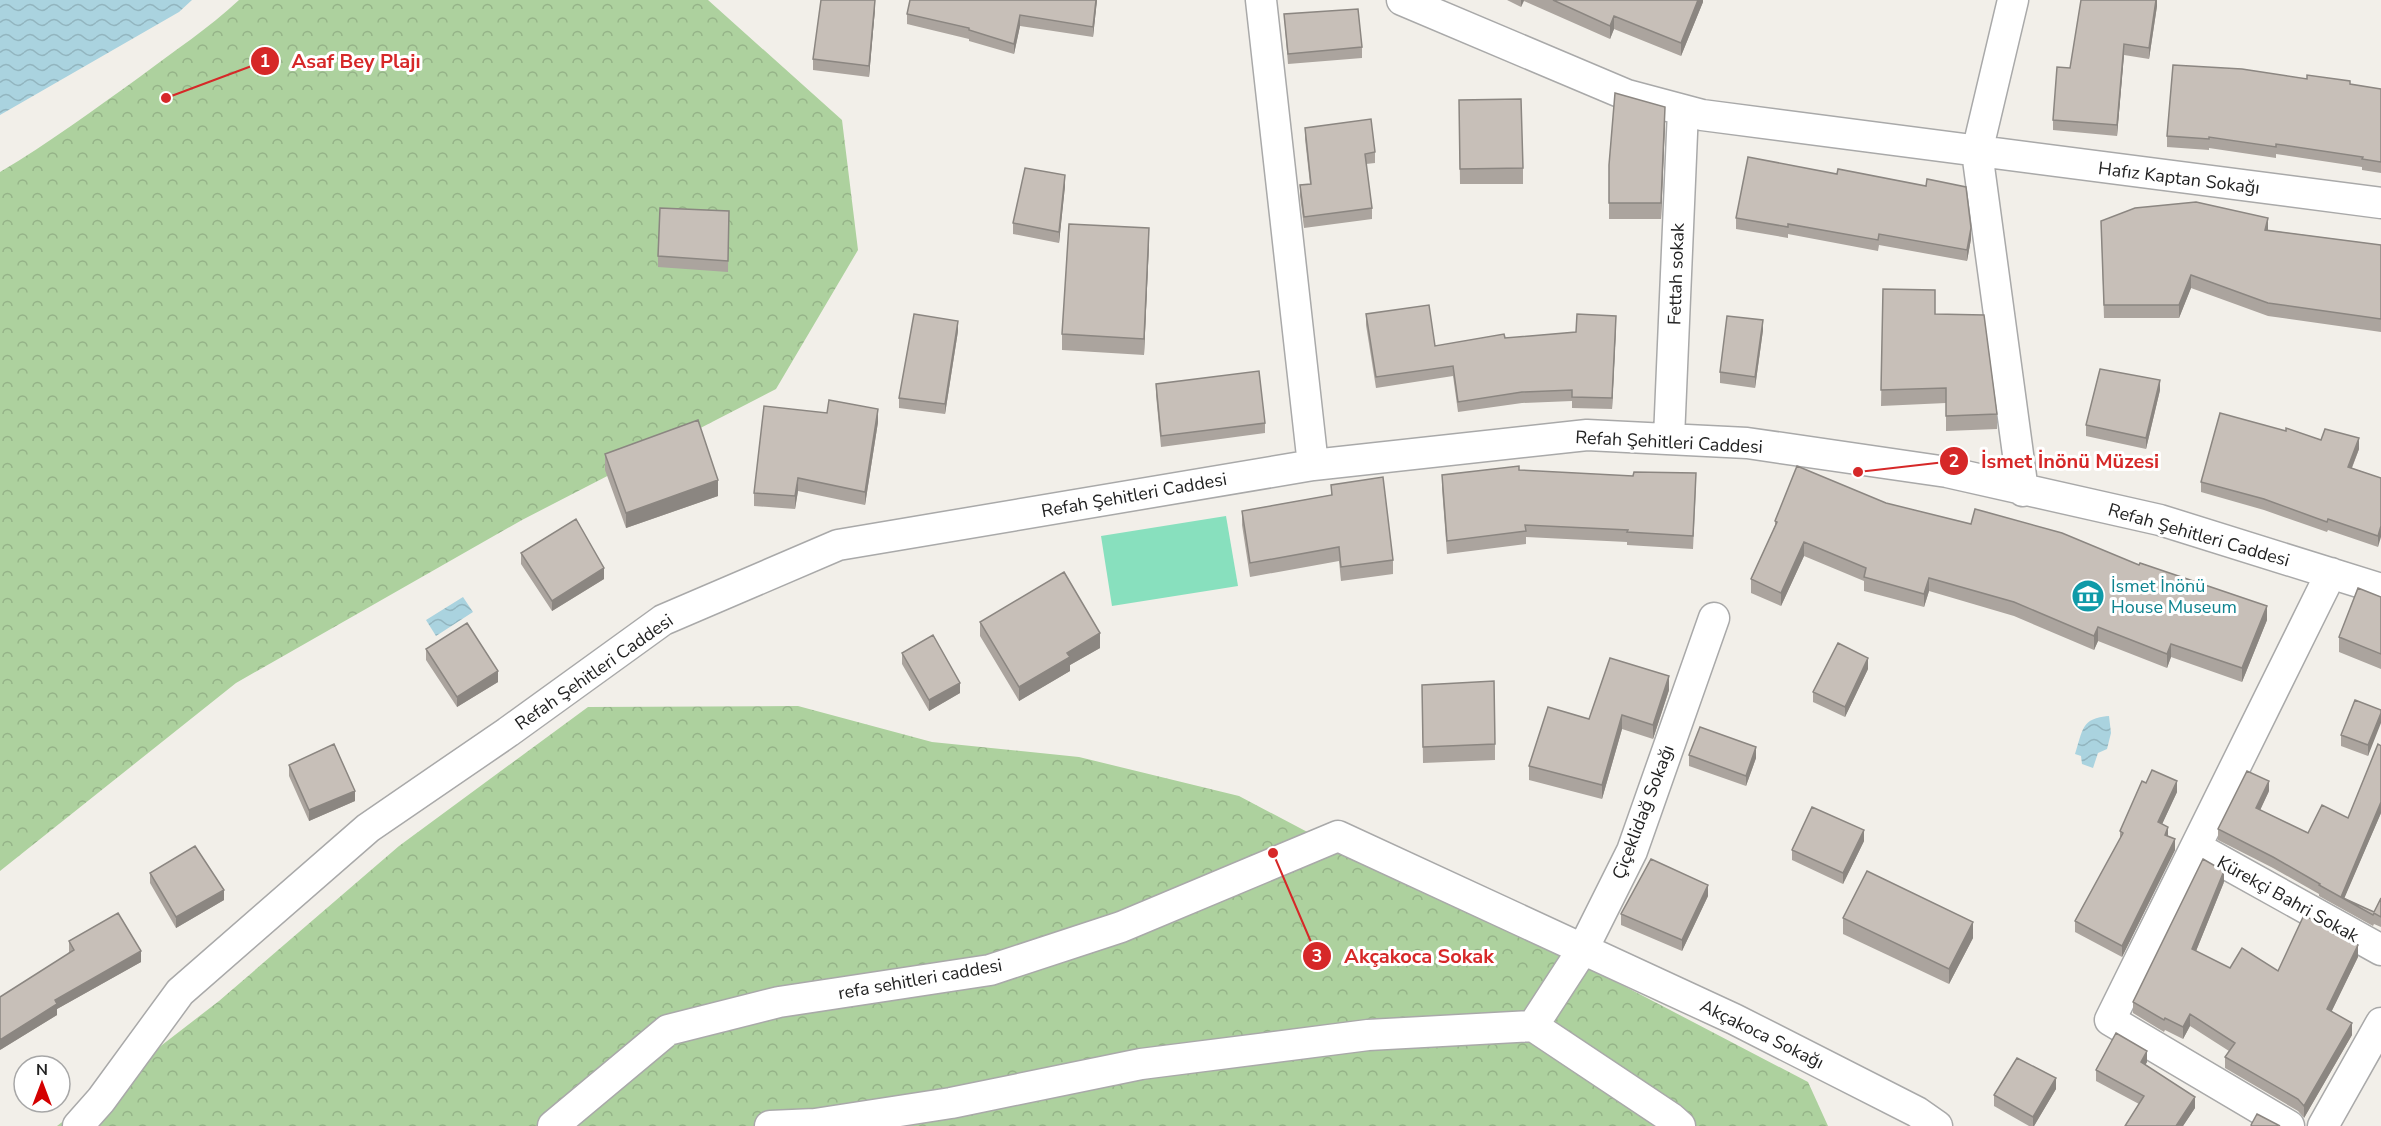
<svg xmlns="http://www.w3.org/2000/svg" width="2381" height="1126" viewBox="0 0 2381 1126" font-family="'Nunito Sans',sans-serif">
<defs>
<pattern id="forest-crowns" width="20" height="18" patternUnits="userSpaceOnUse" patternTransform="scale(1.5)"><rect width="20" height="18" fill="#add19e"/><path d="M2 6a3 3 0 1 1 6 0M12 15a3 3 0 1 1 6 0" fill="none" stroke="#95b388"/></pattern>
<pattern id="water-waves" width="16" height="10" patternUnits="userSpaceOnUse" patternTransform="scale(1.5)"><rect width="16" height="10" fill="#aad3df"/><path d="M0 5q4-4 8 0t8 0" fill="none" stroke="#92b5bf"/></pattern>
</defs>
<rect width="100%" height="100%" fill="#f2efe9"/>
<!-- forest -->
<path fill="url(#forest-crowns)" d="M239,0H708L842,120L858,250L776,389L522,520L236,683L0,871V172C49,143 95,109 141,76C174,51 209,28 239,0Z
M798,706L932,742L1079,757L1239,796L1349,854L1513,928L1808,1082L1828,1126H57L219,1001L399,846L588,707Z"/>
<!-- pitch -->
<path fill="#88e0be" d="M1226,516L1238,586L1112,606L1101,536Z"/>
<!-- water -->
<path fill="url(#water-waves)" d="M0,0H192L179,12L0,115Z
M463,597L473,612L436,636L426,620Z
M2109,716L2111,733L2107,749L2098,753L2093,768L2082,764L2081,756L2075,754C2083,730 2081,718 2109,716Z"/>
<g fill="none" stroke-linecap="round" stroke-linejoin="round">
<defs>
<path id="minor" d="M1261,0L1313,465
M1402,0L1627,95L1702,115L2381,203
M2013,0L1977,152L2023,491
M1669,438L1683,110
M2196,847L2381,950
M1533,1026L1583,949L1632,851L1714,618
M78,1126L101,1100L180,992L368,828L508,732L663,620L838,545L1313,465L1587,435L1747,443L1947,472L2160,520L2381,589
M553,1126L668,1030L779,1002L990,970L1121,927L1338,836L1734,1019L1917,1112L1937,1126
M770,1126L815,1124L951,1103L1141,1064L1368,1035L1533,1026L1671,1118L1680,1126
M2289,1126L2110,1020L2331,573
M2323,1126L2381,1023"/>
</defs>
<!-- minor casing -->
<use href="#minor" stroke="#a9a9a9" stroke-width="33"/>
<!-- minor -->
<use href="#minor" stroke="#fff" stroke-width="30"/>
</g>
<!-- wall -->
<path fill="#aba49e" d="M910,0H1097L1093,37L1020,26L1014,54L969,41V39L907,24V14Z
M1507,0H1703V2L1681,56L1614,29L1610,39L1524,1L1521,7Z
M2157,0V6L2149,59L2124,55L2117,136L2053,130V120L2070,68Z
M875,9L869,77L813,70V59Z
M1284,14L1362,47V58L1288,64Z
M2350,84L2381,89V173L2362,170V167L2276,154V158L2209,148V150L2167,147V136Z
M1459,100L1523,168V184H1460Z
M1665,123L1661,219H1609V165Z
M1305,128L1375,152V163L1366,164L1372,208V219L1304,228L1300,196V185L1310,184L1305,139Z
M1065,186L1059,243L1013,234V223Z
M729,211L728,272L658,267V256Z
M1736,218L1971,239L1967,261L1879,245L1878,251L1788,234V238L1736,229Z
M2101,221L2268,230L2381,245V332L2268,316L2191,288L2179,318H2104Z
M1149,243L1144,355L1062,350V334Z
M1883,289L1935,314L1997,414V429L1946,431V403L1881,406Z
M1366,314L1435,346L1505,338L1576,332L1616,327L1612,409L1572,408V401L1522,403L1458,412L1453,376L1376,388L1366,325Z
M1763,330L1755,388L1720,383V372Z
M958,331L945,414L899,408V398Z
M1156,384L1265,423V433L1161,447L1156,395Z
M2160,390L2146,449L2086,436V425Z
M878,422L865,505L798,491L795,509L754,506V493Z
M2286,431L2359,449L2352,468L2381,478L2378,547L2328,530L2327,532L2264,510L2201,492V482Z
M605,454L718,496L626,528L605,470Z
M1519,470L1696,486L1693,549L1627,545V542L1526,537V544L1447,554L1442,488V475Z
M1331,485L1393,560V574L1341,581L1339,561L1250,577L1242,525V511L1331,495Z
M1886,503L2267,620L2242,682L2171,657L2167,668L2098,641L2094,650L2014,616L1929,591L1924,607L1864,591V581L1804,556L1781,606L1751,593V579L1775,526V521Z
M521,553L604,579L552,611L521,564Z
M2381,597V669L2339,652V637Z
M980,622L1100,648L1070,665V671L1019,701L980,636Z
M426,649L498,682L457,707L426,660Z
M902,653L960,693L929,711L902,664Z
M1868,669L1845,717L1813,702V692Z
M1422,685L1495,744V760L1423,763Z
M1669,690L1653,739L1622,729L1602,799L1529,780V766L1589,719Z
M2381,710L2368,756L2341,746V735Z
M1689,755L1756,758L1746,786L1689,766Z
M289,765L355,801L309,821L289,776Z
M2146,783L2177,792L2162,824L2175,850L2122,957L2075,932V921L2120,839V831Z
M2269,791L2260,810L2308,833L2348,818L2381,813L2344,898L2374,912L2381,898V927L2374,924L2373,926L2319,896V894L2273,868L2218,840V829Z
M1864,841L1843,884L1792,860V850Z
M150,873L224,900L176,928L150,883Z
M2224,882L2196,951L2230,968L2278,971L2358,957L2331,1012L2352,1035L2304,1118L2298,1111L2225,1068V1057L2229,1051L2190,1026L2183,1039L2165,1030L2164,1032L2133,1013V1002Z
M1708,896L1682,951L1621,925V914Z
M1843,918L1973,938L1949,984L1843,934Z
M69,941L141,962L57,1009V1015L0,1050L69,952Z
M2147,1062L2145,1065L2195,1108L2183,1126H2125L2139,1104L2096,1081V1070Z
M2056,1089L2034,1126H2029L1994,1106V1095Z"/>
<!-- shaded-wall -->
<path fill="#8b8681" d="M875,0V9L869,77V66Z
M1096,0H1097L1093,37V27Z
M1521,0H1524L1521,7Z
M1698,0H1703V2L1681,56V43Z
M2156,0H2157V6L2149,59V48Z
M1020,15V26L1014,54V44Z
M1614,16V29L1610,39V26Z
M2124,44V55L2117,136V125Z
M1665,107V123L1661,219V203Z
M1065,175V186L1059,243V232Z
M2268,218V231L2265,230Z
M1149,228V243L1144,355V339Z
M1971,228V239L1967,261V250Z
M2191,275V288L2179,318V305Z
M1616,316V327L1612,409V398Z
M1763,320V330L1755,388V377Z
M958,321V331L945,414V404Z
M2160,380V390L2146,449V438Z
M878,409V422L865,505V492Z
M2359,438V449L2348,477V467Z
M798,478V491L795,509V496Z
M718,480V496L626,528V513Z
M2381,526V537L2378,547V536Z
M1804,542V556L1781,606V593Z
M604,568V579L552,611V601Z
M1929,578V591L1924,607V594Z
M2267,606V620L2242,682V668Z
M2098,627V641L2094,650V636Z
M1100,633V648L1070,665V671L1019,701V687L1067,653Z
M2171,644V657L2167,668V654Z
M1868,658V669L1845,717V707Z
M498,671V682L457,707V697Z
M1669,676V690L1653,739V725Z
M960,683V693L929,711V700Z
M2381,713V723L2368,756V745Z
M1622,715V729L1602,799V785Z
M1756,747V758L1746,786V776Z
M2177,781V792L2158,833V822Z
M2269,781V791L2256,819V808Z
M355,791V801L309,821V810Z
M2381,802V813L2344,899L2341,897Z
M2168,827V838L2165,835Z
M1864,830V841L1843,884V873Z
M2175,839V850L2122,957V946Z
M2224,871V882L2192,961V949Z
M1708,885V896L1682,951V940Z
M224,890V900L176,928V917Z
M1973,922V938L1949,984V969Z
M2358,945V957L2327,1021V1009Z
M141,951V962L57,1009V1015L0,1050V1040L55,1000Z
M2190,1014V1026L2183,1039V1027Z
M2352,1023V1035L2304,1118V1106Z
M2147,1051V1062L2141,1073V1062Z
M2056,1078V1089L2034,1126H2033V1117Z
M2195,1097V1108L2183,1126H2176Z"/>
<!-- building -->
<path fill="#c7bfb8" stroke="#8b8681" stroke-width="1.5" d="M821,0H875L869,66L813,59Z
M910,0H1096L1093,27L1020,15L1014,44L969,30V28L907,14Z
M1553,0H1698L1681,43L1614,16L1610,26Z
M2081,0H2156L2149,48L2124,44L2117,125L2053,120L2057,67L2070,68Z
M1358,9L1362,47L1288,54L1284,14Z
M2173,65L2242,69L2307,79V75L2350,81V84L2381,89V162L2362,159L2363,157L2276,144V147L2209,137V139L2167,136Z
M1615,93L1665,107L1661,203H1609V165Z
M1521,99L1523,168L1460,169L1459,100Z
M1371,119L1375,152L1365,154L1372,208L1304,217L1300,185L1311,184L1305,128Z
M1748,157L1837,174L1838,169L1926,186L1927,179L1966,187L1971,228L1967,250L1879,234L1878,240L1788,224V227L1736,218Z
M1025,168L1065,175L1059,232L1013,223Z
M2196,202L2268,218L2265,230L2381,245V319L2268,303L2191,275L2179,305H2104L2101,221L2135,208Z
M660,208L729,211L728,261L658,256Z
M1069,224L1149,228L1144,339L1062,334Z
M1883,289L1935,290V314L1984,315L1997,414L1946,416V388L1881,390Z
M1429,305L1435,346L1504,334L1505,338L1576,332L1577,314L1616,316L1612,398L1572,397V390L1522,392L1458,402L1453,366L1376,377L1366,314Z
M914,314L958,321L945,404L899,398Z
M1727,316L1763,320L1755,377L1720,372Z
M2100,369L2160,380L2146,438L2086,425Z
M1259,371L1265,423L1161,436L1156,384Z
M829,400L878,409L865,492L798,478L795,496L754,493L764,406L827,413Z
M2220,413L2286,431V428L2321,440L2325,429L2359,438L2348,467L2381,478V526L2378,536L2328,519L2327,522L2264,499L2201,482Z
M698,420L718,480L626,513L605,454Z
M1519,466V470L1633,476L1634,472L1696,473L1693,536L1627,532L1628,530L1525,525L1526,531L1447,541L1442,475Z
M1797,466L1886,503L1971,524L1975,509L2062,533L2139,565L2140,563L2267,606L2242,668L2171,644L2167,654L2098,627L2094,636L2014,602L1929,578L1924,594L1864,577L1866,568L1804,542L1781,593L1751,579L1777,522L1775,521Z
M1383,477L1393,560L1341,567L1339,547L1250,563L1242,511L1332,495L1331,485Z
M576,519L604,568L552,601L521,553Z
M1064,572L1100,633L1067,653L1070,657L1019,687L980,622Z
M2358,588L2381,597V654L2339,637Z
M467,623L498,671L457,697L426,649Z
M933,635L960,683L929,700L902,653Z
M1838,643L1868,658L1845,707L1813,692Z
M1610,658L1669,676L1653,725L1622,715L1602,785L1529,766L1548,707L1589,719Z
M1494,681L1495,744L1423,747L1422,685Z
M2355,700L2381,710V713L2368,745L2341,735Z
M1700,727L1756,747L1746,776L1689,755Z
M334,744L355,791L309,810L289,765Z
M2378,744L2381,746V802L2341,897L2374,912L2381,898V917L2374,913L2373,915L2319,885L2320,884L2273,857L2218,829L2247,771L2269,781L2256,808L2308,833L2322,805L2348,818Z
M2152,770L2177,781L2158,822L2168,827L2165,835L2175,839L2122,946L2075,921L2123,833L2120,831L2142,781L2146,783Z
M1812,807L1864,830L1843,873L1792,850Z
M195,846L224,890L176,917L150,873Z
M1651,859L1708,885L1682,940L1621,914Z
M2203,859L2224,871L2192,949L2230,968L2242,948L2278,971L2304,915L2358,945L2327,1009L2352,1023L2304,1106L2298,1099L2225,1057L2235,1043L2190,1014L2183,1027L2165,1018L2164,1020L2133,1002Z
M1867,871L1973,922L1949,969L1843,918Z
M118,913L141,951L55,1000L57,1004L0,1040V997L74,950L69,941Z
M2116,1033L2147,1051L2141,1062L2195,1097L2176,1126H2125L2144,1096L2096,1070Z
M2017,1058L2056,1078L2033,1117L1994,1095Z
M2257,1114L2280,1126H2252L2251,1125Z"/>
<!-- icons -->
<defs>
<symbol id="museum-disc" viewBox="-11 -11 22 22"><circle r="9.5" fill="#0f9aa8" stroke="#fff"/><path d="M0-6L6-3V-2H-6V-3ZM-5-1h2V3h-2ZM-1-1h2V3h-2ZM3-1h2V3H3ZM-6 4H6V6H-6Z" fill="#fff"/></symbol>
</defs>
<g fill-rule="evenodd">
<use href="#museum-disc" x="2069" y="577" width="38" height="38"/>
</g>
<g text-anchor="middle" stroke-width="6" stroke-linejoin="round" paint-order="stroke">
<!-- street labels -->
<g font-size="18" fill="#222" stroke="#fff">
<text transform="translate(2179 178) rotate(7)" y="6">Hafız Kaptan Sokağı</text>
<text transform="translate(1676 274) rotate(-88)" y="6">Fettah sokak</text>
<text transform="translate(1669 442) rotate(3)" y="6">Refah Şehitleri Caddesi</text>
<text transform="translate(1134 495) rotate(-10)" y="6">Refah Şehitleri Caddesi</text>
<text transform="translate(2199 535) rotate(16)" y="6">Refah Şehitleri Caddesi</text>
<text transform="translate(594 672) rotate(-35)" y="6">Refah Şehitleri Caddesi</text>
<text transform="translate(1643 812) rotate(-69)" y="6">Çiçeklidağ Sokağı</text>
<text transform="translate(2288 899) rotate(29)" y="6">Kürekçi Bahri Sokak</text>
<text transform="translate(920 979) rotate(-10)" y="6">refa sehitleri caddesi</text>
<text transform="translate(1762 1034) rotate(26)" y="6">Akçakoca Sokağı</text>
</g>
<!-- culture labels -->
<g font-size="18" fill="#0d838f" stroke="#fff" text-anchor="start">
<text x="2111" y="592">İsmet İnönü<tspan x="2111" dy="21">House Museum</tspan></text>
</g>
</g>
<!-- callouts -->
<path fill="none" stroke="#d62828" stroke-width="2" d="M166 98L265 61M1858 472L1954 461M1273 853L1317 956"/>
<g fill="#d62828" stroke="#fff" stroke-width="2">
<circle cx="166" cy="98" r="6"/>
<circle cx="1858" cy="472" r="6"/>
<circle cx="1273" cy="853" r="6"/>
<circle cx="265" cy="61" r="15"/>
<circle cx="1954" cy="461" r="15"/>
<circle cx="1317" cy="956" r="15"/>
</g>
<g font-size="18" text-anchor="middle" font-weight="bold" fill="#fff">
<text x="265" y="67">1</text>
<text x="1954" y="467">2</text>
<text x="1317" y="962">3</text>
</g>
<g font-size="20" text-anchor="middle" font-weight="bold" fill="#d62828" stroke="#fff" stroke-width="6" stroke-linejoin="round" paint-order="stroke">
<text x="356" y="68">Asaf Bey Plajı</text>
<text x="2070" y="468">İsmet İnönü Müzesi</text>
<text x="1419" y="963">Akçakoca Sokak</text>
</g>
<!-- north arrow -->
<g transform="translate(42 1084)"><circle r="28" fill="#ffffff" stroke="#a7a7a7" stroke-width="1.5"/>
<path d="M0-4.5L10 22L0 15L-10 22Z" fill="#d40000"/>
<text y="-9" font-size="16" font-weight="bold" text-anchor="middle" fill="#222222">N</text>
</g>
</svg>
